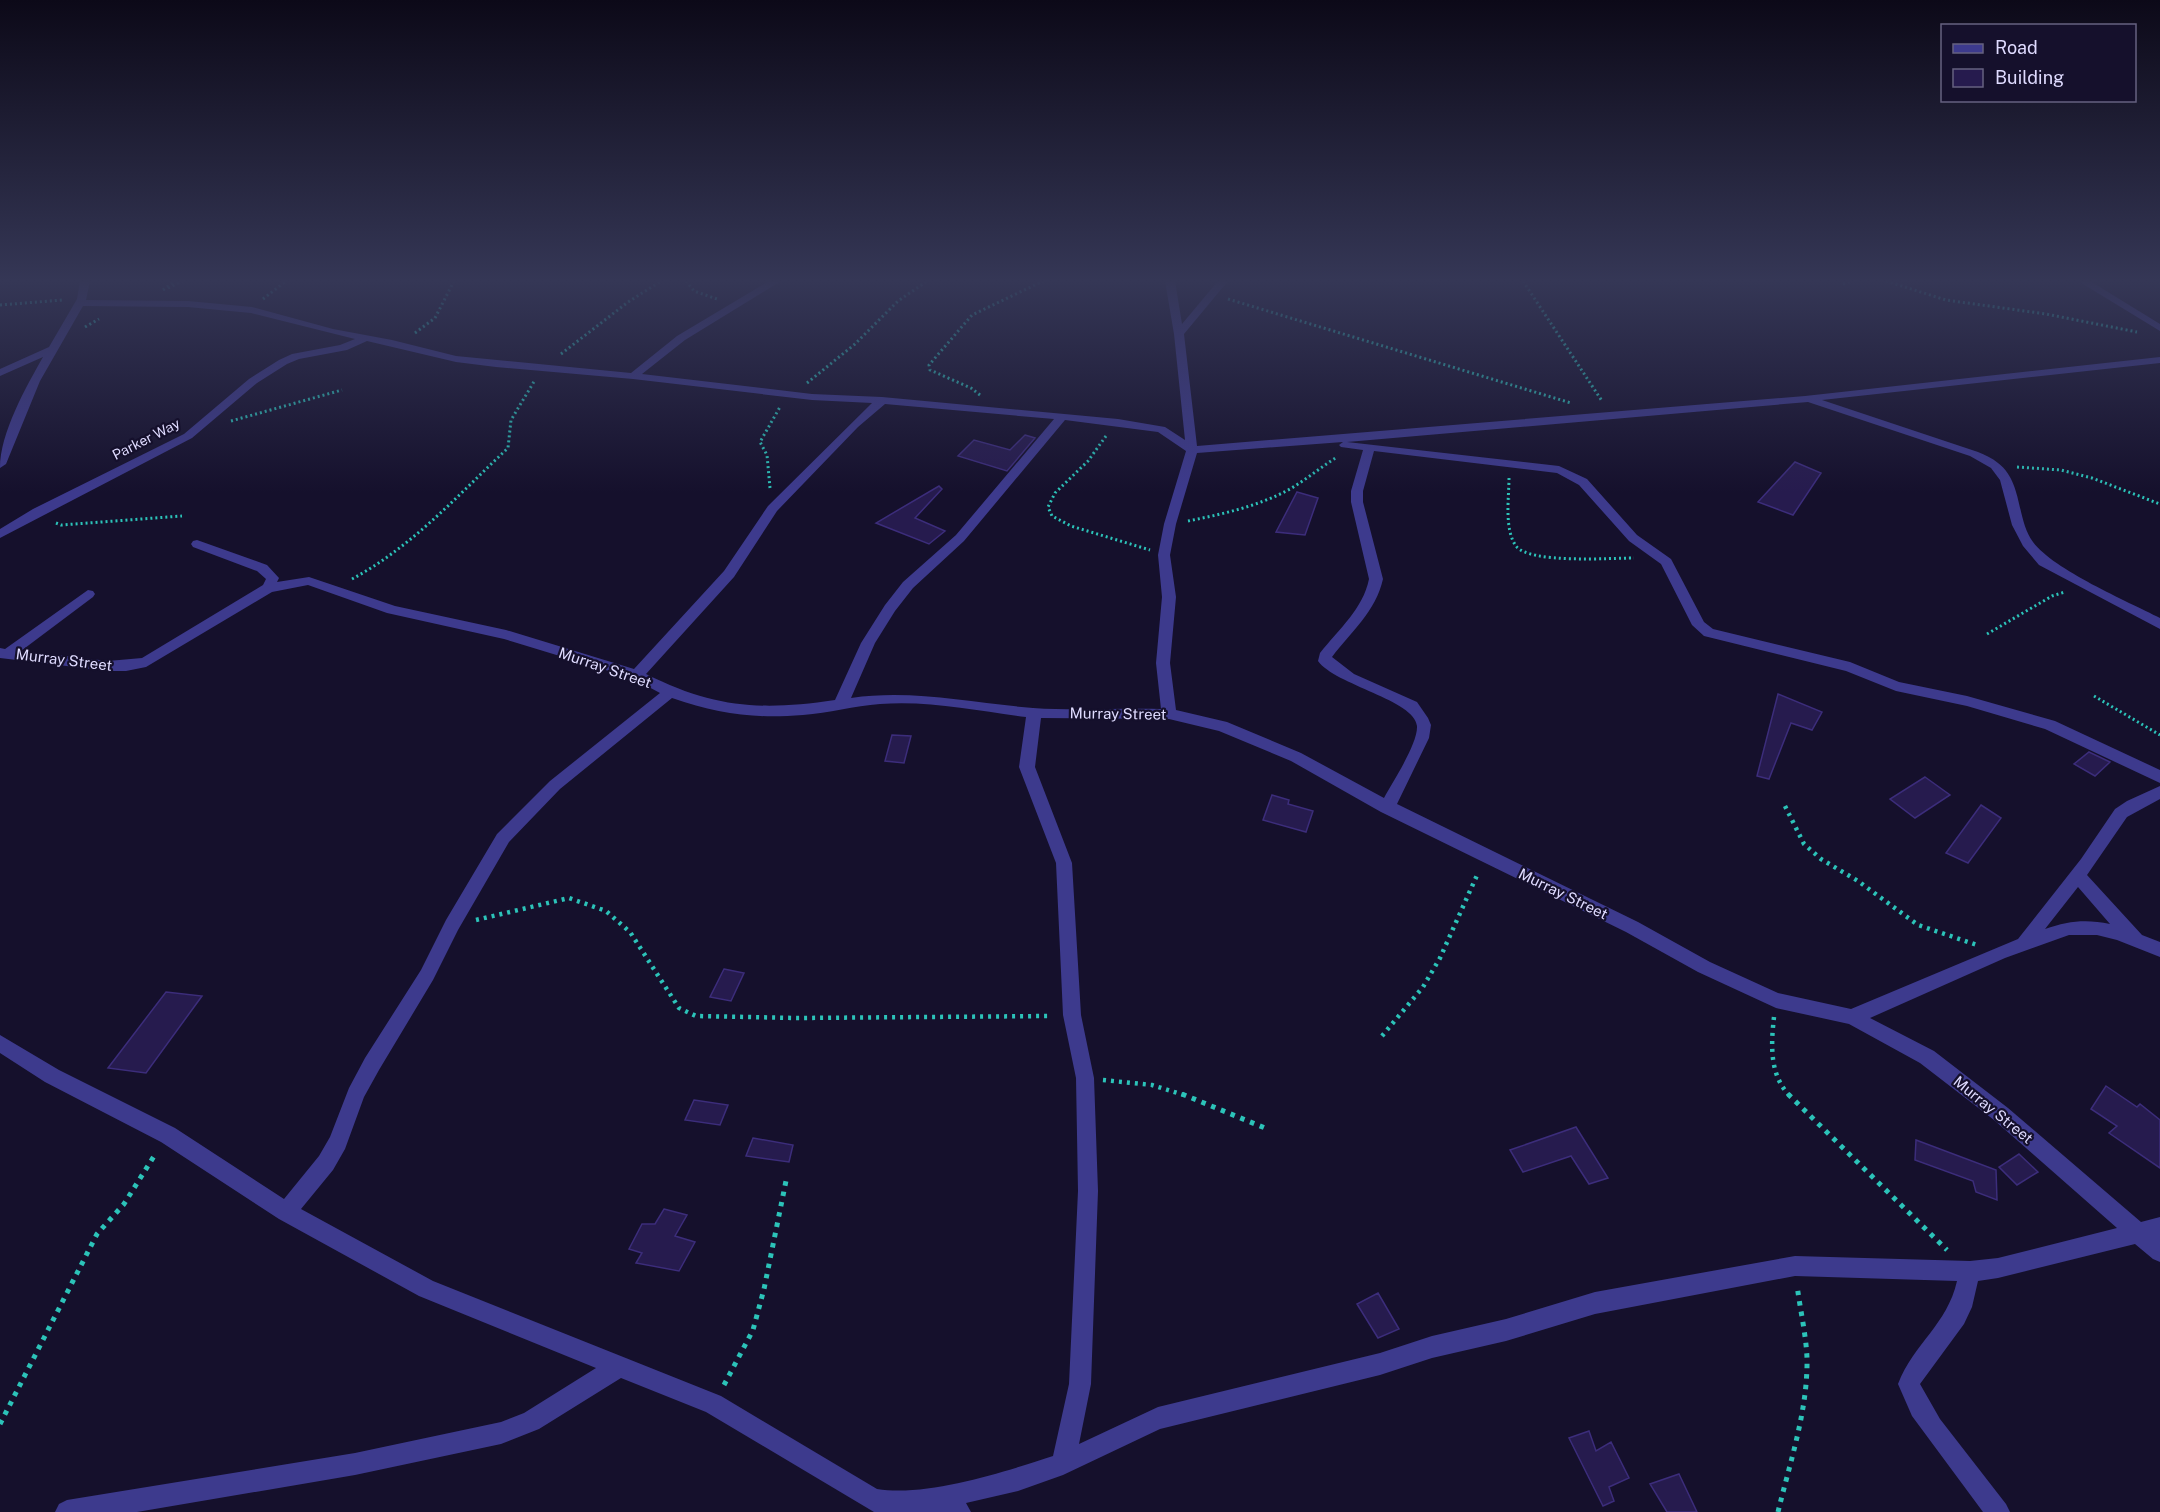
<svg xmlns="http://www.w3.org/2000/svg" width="2160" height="1512" viewBox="0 0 2160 1512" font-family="'Public Sans',sans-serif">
<rect width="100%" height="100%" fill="#15102c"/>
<!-- building -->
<path fill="#261b4e" stroke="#3c2d7b" stroke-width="1.5" d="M1025,435L1035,438L1007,471L958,456L974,440L1010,450Z
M1795,462L1821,473L1793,515L1758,502Z
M939,486L942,489L915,518L945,531L929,544L876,523Z
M1297,492L1318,498L1305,535L1276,532Z
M1778,694L1822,712L1812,730L1791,723L1769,779L1757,776Z
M892,735L911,736L904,763L885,761Z
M2089,752L2110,762L2095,776L2074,764Z
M1925,777L1950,795L1915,818L1890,799Z
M1272,795L1289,800L1288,804L1313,811L1306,832L1263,820Z
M1981,805L2001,818L1968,863L1946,853Z
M724,969L744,973L731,1001L710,997Z
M166,992L202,996L146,1073L108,1068Z
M2106,1086L2137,1107L2140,1104L2160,1120V1168L2109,1133L2117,1126L2091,1109Z
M694,1100L728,1105L720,1125L685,1120Z
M1576,1127L1608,1178L1589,1184L1571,1156L1523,1172L1510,1150Z
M753,1138L793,1145L789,1162L746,1156Z
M1916,1140L1996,1170L1997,1200L1976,1192L1973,1181L1915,1160Z
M2019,1154L2038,1172L2017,1185L1999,1167Z
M664,1209L687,1215L675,1236L695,1242L679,1271L636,1263L642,1253L629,1249L642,1224H655Z
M1378,1293L1399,1329L1378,1338L1357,1304Z
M1589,1431L1596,1451L1611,1442L1629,1478L1609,1487L1614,1501L1603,1506L1569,1438Z
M1679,1474L1697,1512H1667L1650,1484Z"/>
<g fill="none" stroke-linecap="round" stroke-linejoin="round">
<!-- path-far2 -->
<path stroke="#2cc3b9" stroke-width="3" stroke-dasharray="2 3" stroke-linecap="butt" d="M686,281L694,291L717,299
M1523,281L1602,401
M1886,281L1946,300L2046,314L2137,332
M1843,284L1852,281
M168,288L182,281
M163,290L175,281
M263,299L286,281
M1228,299L1571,403
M0,305L62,300
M85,327L99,319
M415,333L435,318L454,281
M561,354L628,302L661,281
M807,383L855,344L898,301L927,281
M980,395L971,388L930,370L929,365L972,315L1043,281
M231,421L342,390
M1106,436L1088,461L1055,493L1048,507L1052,516L1071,526L1150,550
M2017,467L2061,470L2092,478L2160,504
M1509,478C1509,498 1504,529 1516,546C1529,564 1611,558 1634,558
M770,488L767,455L760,442L780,407
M1188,521C1223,514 1259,506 1290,489C1307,479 1321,467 1337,457
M56,523L61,525L182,516
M352,579C412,547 459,494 508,448L511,420L535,380
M1987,634L2052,596L2065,592
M2094,696L2160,735"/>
<!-- path-far1 -->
<path stroke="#2cc3b9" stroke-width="4.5" stroke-dasharray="3 5" stroke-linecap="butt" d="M1785,806L1804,844L1821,859L1858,881L1918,925L1977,945
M476,920L569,898L606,911L630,932L679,1008L696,1016L797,1018L1052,1016
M1774,1017C1771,1044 1769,1075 1790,1096
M1382,1036L1423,987L1440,958L1478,873
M1103,1080L1152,1085L1187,1096"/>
<!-- path -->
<path stroke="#2cc3b9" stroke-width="5" stroke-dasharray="4.5 6" stroke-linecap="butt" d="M1182,1094L1265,1128
M1788,1094L1947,1250
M724,1385L753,1330L764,1289L787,1176
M0,1424L97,1234L124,1204L156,1153
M1778,1512C1790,1462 1808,1410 1807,1358C1806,1334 1800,1309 1797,1285"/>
<!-- minor -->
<path fill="#3d3a8d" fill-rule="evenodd" d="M80,281H90L86,300L188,301L252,307L333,329L392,340L456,356L631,373L677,336L769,281H781L685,340L642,374L812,394L882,397L1118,419L1165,427L1185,440L1174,334L1165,281H1175L1182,324L1218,281H1228L1184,334L1197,446L1805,396L2160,357V363L1822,400L1978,452C1985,455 1992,458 1998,463C2023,482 2016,519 2033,542C2054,570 2127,601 2160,618V629L2039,565L2023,546L2012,525L2000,480L1991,468L1970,456L1808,402L1347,442L1559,466L1587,479L1637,535L1671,559L1704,622L1713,629L1850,662L1899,682L1967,696L2055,721L2160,770V783L2045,729L1967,706L1896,691L1846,671L1704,636L1692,625L1661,564L1629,541L1579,485L1557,473L1374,451L1363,491V502L1383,579C1376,611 1351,632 1332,657L1354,674L1417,702L1428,718L1431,725L1429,738L1397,804L1638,922L1710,962L1778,993L1851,1009L2018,939L2081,859L2115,809L2127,801L2160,786V799L2127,817L2087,875L2142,935L2160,942V957L2117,940L2097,935H2069L2005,958L1870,1018L1934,1051L2008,1108L2141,1222L2160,1217V1262L2153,1259L2135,1244L1998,1278L1978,1281L1972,1307L1964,1324L1920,1384L1940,1419L2006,1504L2010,1512H1983L1912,1416L1898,1384C1914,1343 1947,1325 1957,1281L1795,1276L1595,1314L1506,1341L1432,1358L1380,1375L1160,1429L1063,1475L1018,1491L966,1503L971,1512H874L706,1412L621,1378L539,1429L501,1444L355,1475L137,1512H55L59,1504L67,1500L355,1453L501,1422L524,1413L596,1368L419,1296L279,1219L161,1142L45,1082L0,1053V1035L59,1070L175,1128L284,1199L319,1156L330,1137L349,1088L365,1058L421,970L446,920L497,834L550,781L660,693L632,678L504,639L387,613L308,585L272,592L146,667L126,671H108L0,658V648L5,649L88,590L93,591L95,594L93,597L21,651L108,661L142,658L263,585L266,579L257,571L193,547L191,544L193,541L197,540L267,565L279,578L277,582L309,577L395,606L506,630L634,669L724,571L768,506L872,403L812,400L633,379L496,367L456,362L367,341L347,350L299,359L287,364L257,383L192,438L0,538V529L33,509L184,434L249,379L279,360L292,354L340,345L355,339L251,313L188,307L83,306L40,381L6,464L0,468C0,433 26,387 43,357L0,376V369L49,347L77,299ZM885,404L1054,419L956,535L903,582L885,605L861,643L835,700C761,711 714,708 646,674L734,577L777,511L858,427ZM1065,420L1158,432L1186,451L1164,524L1158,555L1162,597L1156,663L1161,709C1119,708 1075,711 1033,708C971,703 913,689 851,698L875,643L895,611L913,588L964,541ZM1343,442L1339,445L1341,447L1363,450L1351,491V502L1369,579C1363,609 1339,629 1320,653L1318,661C1335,685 1415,700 1417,726C1418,744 1393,781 1384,798L1301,753L1227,722L1176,710L1170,663L1176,597L1170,555L1176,524L1197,453ZM672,698C718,714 754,719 803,715C829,713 854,706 880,704C928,700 979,711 1026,717L1019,767L1056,863L1063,1015L1076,1078L1078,1191L1069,1384L1053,1456C1004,1472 928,1497 877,1489L721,1396L433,1281L301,1209L333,1170L345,1149L364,1097L379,1070L433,980L458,930L509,842L560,789ZM1041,718L1169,719L1219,731L1291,761L1381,812L1626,932L1698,972L1776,1008L1849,1024L1920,1063L1994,1120L2117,1228L1998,1258L1970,1261L1795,1256L1595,1292L1506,1319L1432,1336L1380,1353L1158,1407L1079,1444L1091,1384L1098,1191L1094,1078L1081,1015L1072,863L1035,767ZM2078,887L2110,924C2086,919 2068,921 2045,929Z
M2078,281H2090L2160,324V331Z"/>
</g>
<!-- sky -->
<linearGradient id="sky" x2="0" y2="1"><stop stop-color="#0c0918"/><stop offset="0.57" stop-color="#353756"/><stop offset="1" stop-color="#353756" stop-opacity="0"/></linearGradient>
<rect width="2160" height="493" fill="url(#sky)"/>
<g text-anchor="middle" stroke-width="4.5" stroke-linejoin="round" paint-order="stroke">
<!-- far-street labels -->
<g font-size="14" fill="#dfdbff" stroke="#15102c">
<text transform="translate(146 439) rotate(-27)" y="5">Parker Way</text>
</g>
<!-- street labels -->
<g font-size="15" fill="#dfdbff" stroke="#15102c">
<text transform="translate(64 660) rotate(7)" y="5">Murray Street</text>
<text transform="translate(605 668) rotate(19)" y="5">Murray Street</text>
<text transform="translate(1118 714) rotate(1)" y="5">Murray Street</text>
<text transform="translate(1563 894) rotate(26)" y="5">Murray Street</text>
<text transform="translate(1993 1110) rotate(39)" y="5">Murray Street</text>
</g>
</g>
<!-- legend -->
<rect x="1941" y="24" width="195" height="78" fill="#15102c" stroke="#666180" stroke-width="1.5"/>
<rect x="1953" y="44" width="30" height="9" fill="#3d3a8d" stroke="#666180" stroke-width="1.5"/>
<text x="1995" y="54" font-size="18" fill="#dfdbff">Road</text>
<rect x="1953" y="69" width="30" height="18" fill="#261b4e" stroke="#666180" stroke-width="1.5"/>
<text x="1995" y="84" font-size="18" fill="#dfdbff">Building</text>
</svg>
